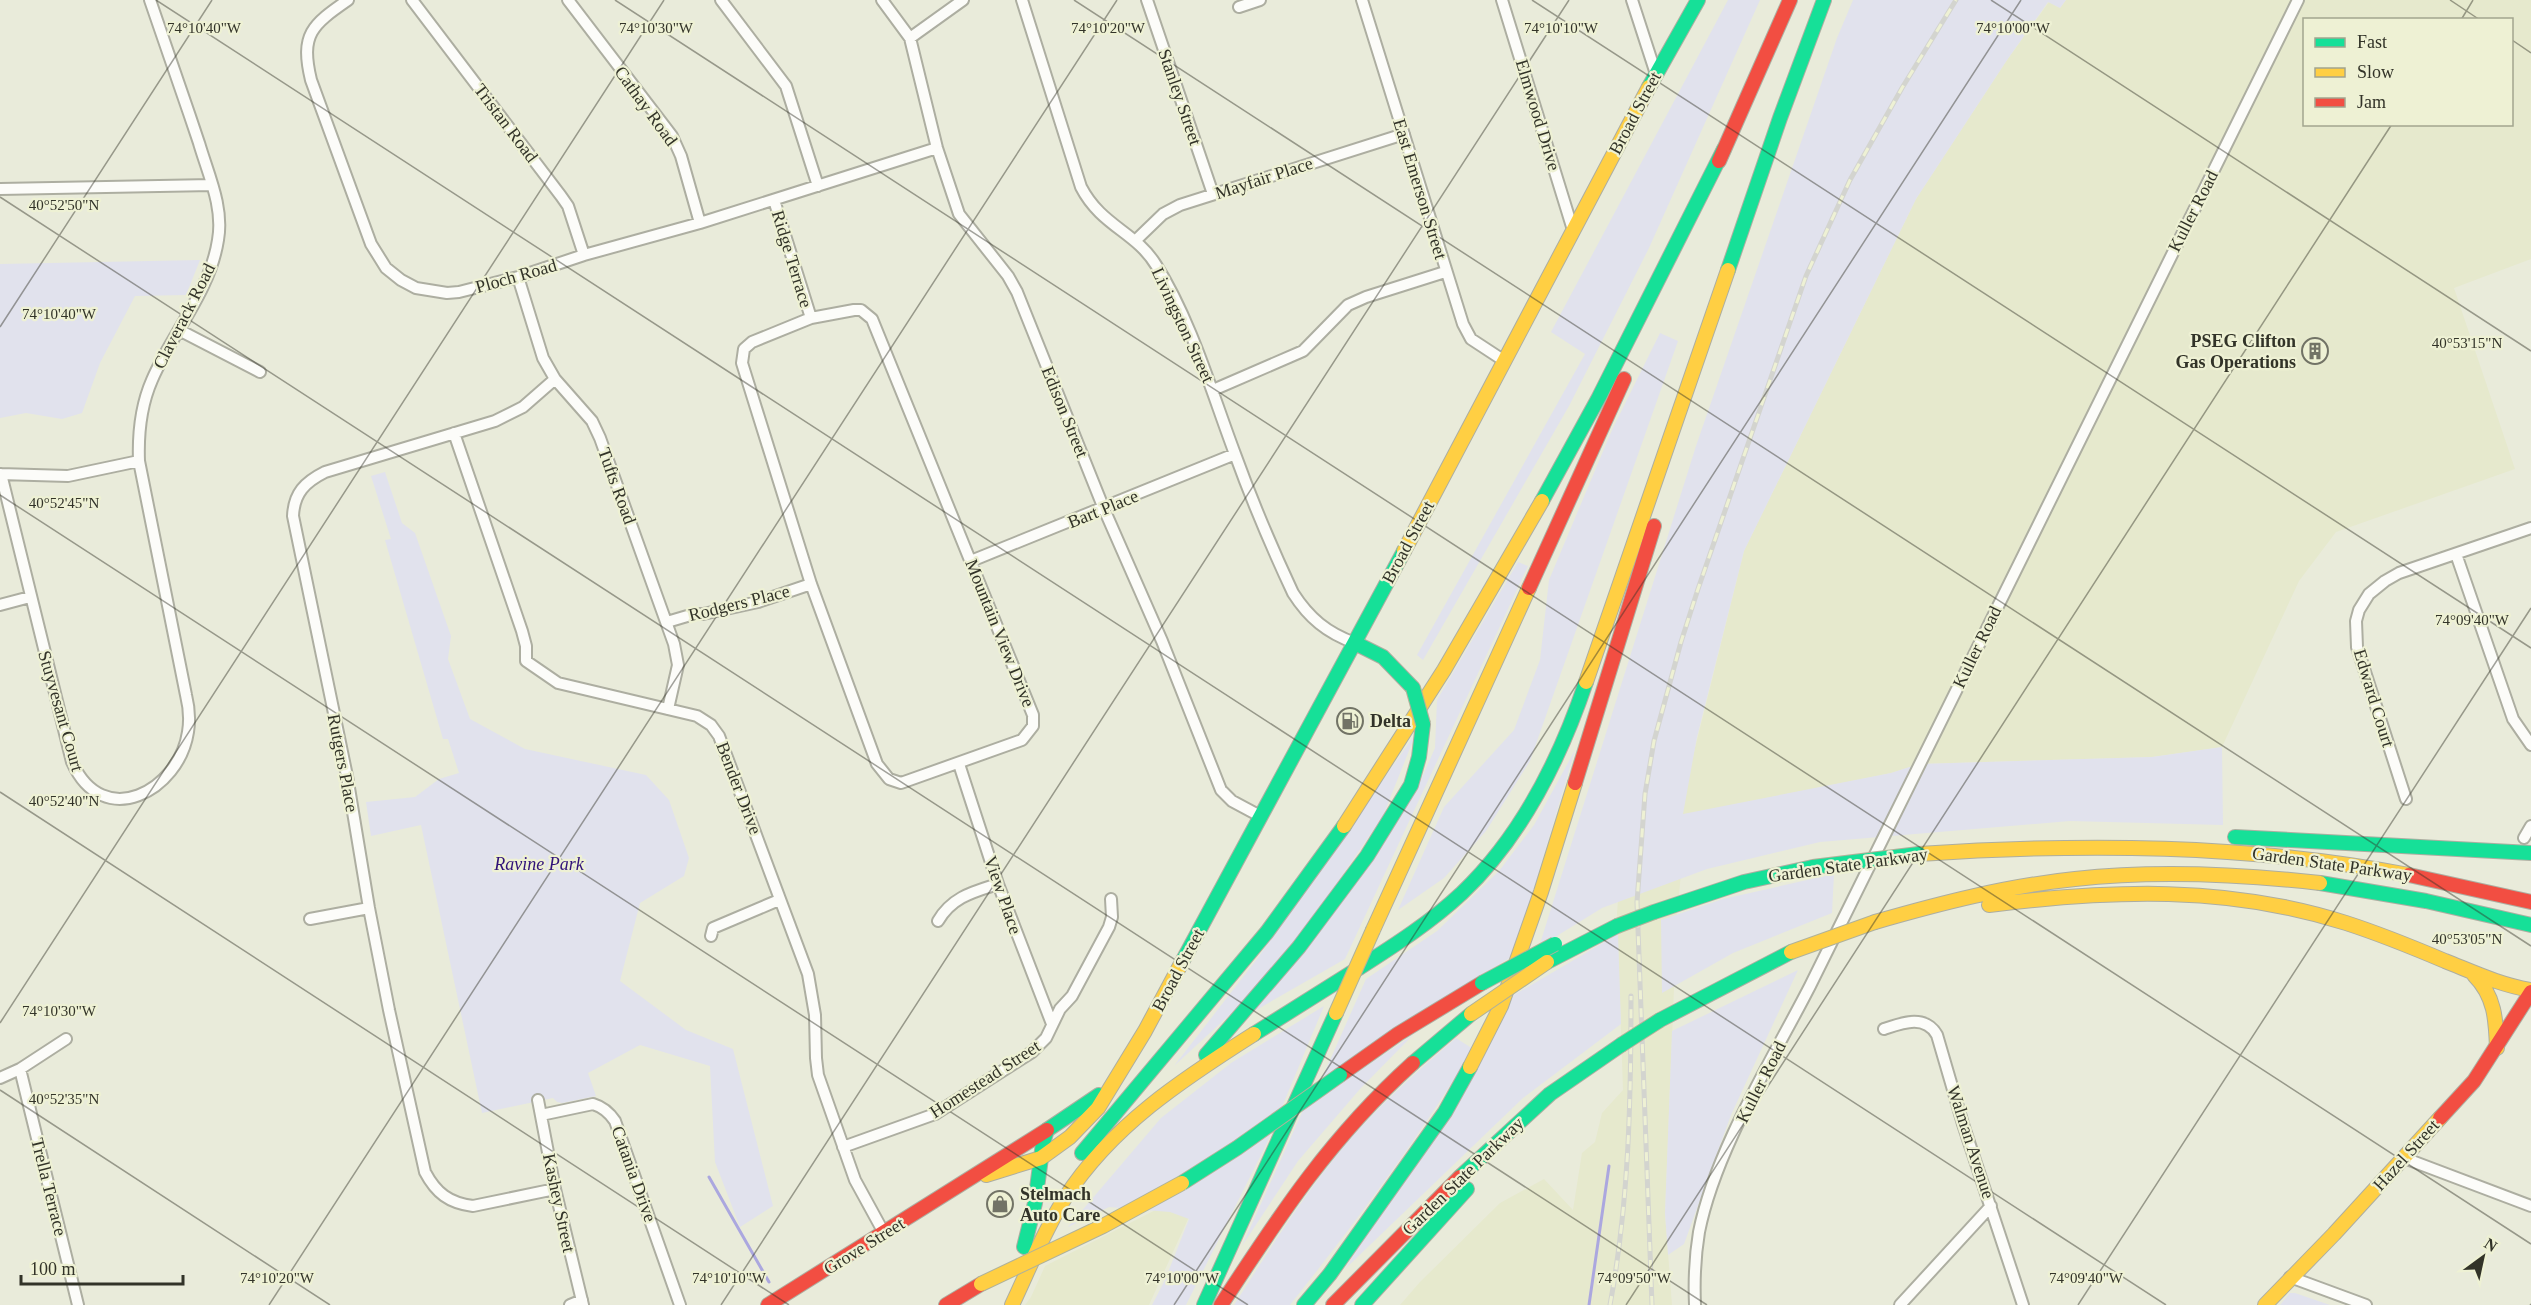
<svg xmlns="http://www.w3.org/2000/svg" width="2531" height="1305" viewBox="0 0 2531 1305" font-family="Georgia,serif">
<rect width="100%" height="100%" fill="#e9ebda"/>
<!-- built -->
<path fill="#e6e9cd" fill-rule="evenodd" d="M2066,0H2531V259L2454,288L2515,469L2336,532L2299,581L2222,747L2152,757L1919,764L1891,773L1687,814L1677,914L1665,1213L1672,1305H1400L1420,1282L1500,1203L1544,1179L1573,1210L1582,1153L1595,1142L1602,1113L1623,1090L1617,913L1637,666L1701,668L1693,756L1744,551L1916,199L2007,60L2049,2L2060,8ZM2304,20H2512V124H2304Z
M1203,1186L1149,1305H1025L1031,1297L1045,1266Z"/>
<!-- green -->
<path fill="#e1e2ed" d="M1728,0H1760L1649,248L1569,406L1423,660L1417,655L1585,354L1551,332Z
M1853,0H2066L2060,8L2048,2L2007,60L1916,199L1744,551L1697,737L1683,814L1891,773L1919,764L2152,757L2222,747L2223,825L2070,821L1820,842L1707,869L1602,908L1539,947L1696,446L1837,38Z
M200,260L186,295L135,296L100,363L82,413L62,419L26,413L0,418V264Z
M1660,333L1678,341L1530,761L1486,831L1444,878L1398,910L1444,807L1514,730L1540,660L1549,580L1612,430Z
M385,472L402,523L415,533L451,636L448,659L470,719L525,749L646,775L669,800L689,858L684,876L640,903L620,981L686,1030L733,1049L773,1206L740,1227L715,1162L710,1066L640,1045L588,1073L596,1096L562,1103L557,1102L553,1098L482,1113L421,825L371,836L366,802L415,797L439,779L459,773L448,739H443L385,540L391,539L371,476Z
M1518,562L1528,566L1345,959L1251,1013L1417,789L1435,748L1437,700Z
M1416,733L1383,816L1313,918L1247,999L1174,1066L1257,959Z
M1575,750L1514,955L1322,1078L1366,979L1437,931L1499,871L1534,825Z
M1834,874L1832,913L1733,953L1662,993L1661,920L1723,899Z
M1618,934L1621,1024L1523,1098L1345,1269L1514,995Z
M1798,970L1731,1115L1684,1244L1668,1255L1665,1213L1672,1031Z
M1324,1006L1267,1143L1186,1305H1152L1165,1280L1189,1219L1170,1212L1109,1207L1068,1227L1161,1118L1231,1063Z
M1413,1035L1360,1089L1298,1161L1242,1246L1304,1108Z
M1456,1038L1473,1049C1419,1138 1355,1223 1290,1305H1234C1268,1252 1301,1199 1341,1150C1375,1109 1415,1073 1456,1038Z
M2290,1293H2295L2330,1305H2280Z"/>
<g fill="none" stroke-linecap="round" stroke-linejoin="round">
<!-- stream -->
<path stroke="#aba7df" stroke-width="3" d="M709,1177L769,1282
M1589,1305L1609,1166"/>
<defs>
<path id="street" d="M348,0C312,25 300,34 311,80L371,244L386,268L401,280L416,288L447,293L459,292L518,277L584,255L700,223L937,148
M412,0L561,196L568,206L584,255
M568,0L672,136L681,156L700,223
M721,0L786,86L818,186
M882,0L910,38L937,148L959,214L1008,276L1017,292L1104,509L1162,641L1221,790L1232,801L1260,816
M1022,0L1081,187C1101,226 1136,232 1156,265C1191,320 1212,393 1235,454C1252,501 1272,548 1293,593C1309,618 1327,633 1355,643
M1147,0L1213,194
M1362,0L1463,324L1471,339L1503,360
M1502,0L1573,230
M1632,0L1656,74
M1239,7L1260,0
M910,38L963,0
M0,189L212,185
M774,200L811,318
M1135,241L1163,214L1180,205L1404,134
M518,277L543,358L555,379L592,421L600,438L674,644L678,665L668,709
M854,310H861L872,319L1033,715V726L1022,740L901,783L889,779L877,764L811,584L742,363L744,349L752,342L811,318Z
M179,330L260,372
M1213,390L1303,351L1348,305L1366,297L1445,272
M454,433L522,631L526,646V661L558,683L697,716L711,725L719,736L808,974L815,1015L816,1058L818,1075L855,1180L884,1233
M0,474L68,476L139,461
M1,474L72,762C103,832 179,791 188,732C190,720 189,707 186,695L139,461C138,434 141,405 152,380C172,333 210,292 218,240C224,207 208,174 199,143C183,95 166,47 150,0
M2456,554L2513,719L2531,745
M971,561L1235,454
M0,605L30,597
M667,622L694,614H703L758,602L811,584
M959,764L998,884L1052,1024
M2406,799L2357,647L2356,621L2359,610L2369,594L2385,581L2399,573L2531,528
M2524,838L2531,826
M310,919L369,908
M938,921C952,897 973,892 998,884
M711,936L713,928L779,900
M1884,1029C1902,1023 1925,1014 1937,1035L1963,1124L2023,1305
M20,1069L78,1305
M0,1078L20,1069L66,1039
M538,1100L555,1189L583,1305
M541,1115L593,1104C603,1107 609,1112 615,1121L680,1305
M843,1147L935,1114L1032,1052L1046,1038L1060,1009L1072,996L1109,927L1112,917L1111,899
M2404,1158L2531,1206
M555,1189L473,1206C449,1203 436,1193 425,1172L389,1010L369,908L347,776L293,516C294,493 305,482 325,472L495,421L523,407L555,379
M2290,1277L2366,1305
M570,1305L582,1300
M1695,1305C1694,1281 1695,1256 1699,1232C1715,1151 1772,1060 1810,986L2298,0
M1900,1305L1991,1206"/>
<path id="fast" d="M1649,87L1698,0
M1728,270L1780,118L1824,0
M1542,501L1599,397L1724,149
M1355,643L1383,657L1413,688
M2235,837L2531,853
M2320,883L2426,901L2531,925
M1654,912L1744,882L1813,867
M1182,962L1404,551
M1547,962L1617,926
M1660,1020L1791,952
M1254,1034C1289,1012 1324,990 1359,968C1395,945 1431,922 1462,893C1522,836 1560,759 1586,682
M1206,1055L1299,947L1367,856L1411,785L1419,757L1423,724
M1413,1063L1471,1014
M1047,1130L1099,1095
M1082,1153L1267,932L1344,826
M1460,1177L1550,1094L1621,1045
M1024,1247L1035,1203L1043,1143L1047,1130
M1204,1305L1336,1013
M1304,1305L1330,1274L1445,1112L1470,1067
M1362,1305L1467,1189"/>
<path id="slow" d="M1404,551L1649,87
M1586,682L1728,270
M1344,826L1444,670L1542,501
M1919,854C2083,843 2247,844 2409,875
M1989,905C2111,890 2227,885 2346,923C2380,934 2412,947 2445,961C2473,972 2500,985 2531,990
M1875,922C1941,903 2007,886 2075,879C2157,870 2239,874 2320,883
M1373,930L1529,588
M2474,975C2495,996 2496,1020 2497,1048
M1470,1067L1501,1006L1541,892L1575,783
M1041,1158L1070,1137L1098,1108L1145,1031L1182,962
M986,1175L1041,1158
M1012,1305C1029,1269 1044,1231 1065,1198C1111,1126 1183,1079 1254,1034
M2265,1305L2334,1234L2440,1118"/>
<path id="jam" d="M1719,161L1790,0
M1529,588L1624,379
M1575,783L1654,526
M2409,875L2531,902
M1340,1075L1398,1034L1482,983
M2440,1118L2474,1081L2531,992
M768,1305L1047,1130
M946,1305L981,1284
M1221,1305C1281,1213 1331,1137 1413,1063
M1333,1305L1460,1177"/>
</defs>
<!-- street casing -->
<use href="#street" stroke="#adaea1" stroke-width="14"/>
<!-- fast casing -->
<use href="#fast" stroke="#adaea1" stroke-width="16"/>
<!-- slow casing -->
<use href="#slow" stroke="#adaea1" stroke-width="16"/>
<!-- jam casing -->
<use href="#jam" stroke="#adaea1" stroke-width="16"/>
<!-- street -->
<use href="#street" stroke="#fcfcf9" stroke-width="10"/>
<!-- fast -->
<use href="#fast" stroke="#16e098" stroke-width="14"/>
<!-- slow -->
<use href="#slow" stroke="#ffcf43" stroke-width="14"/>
<!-- jam -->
<use href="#jam" stroke="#f24e42" stroke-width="14"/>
<defs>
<path id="rail" d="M1610,1305C1629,1202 1631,1100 1631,996
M1652,1305L1637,902L1645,794L1654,741L1681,642L1698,589L1806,276L1850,180L1902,88L1956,0"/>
</defs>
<!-- rail casing -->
<use href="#rail" stroke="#d3d4cf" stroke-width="5"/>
<!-- rail -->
<use href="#rail" stroke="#eef1d4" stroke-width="3" stroke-dasharray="9" stroke-linecap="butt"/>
<defs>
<path id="fast-bridge" d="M1413,688L1423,724
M1813,867L1919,854
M1617,926L1654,912
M1482,983L1555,944
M1621,1045L1660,1020
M1182,1183L1237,1148L1340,1075"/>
<path id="slow-bridge" d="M1791,952L1875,922
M1336,1013L1373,930
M1471,1014L1547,962
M981,1284L1103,1226L1182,1183"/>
</defs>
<!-- fast-bridge casing -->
<use href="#fast-bridge" stroke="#b0b29a" stroke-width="16" stroke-linecap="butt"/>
<!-- slow-bridge casing -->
<use href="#slow-bridge" stroke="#b0b29a" stroke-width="16" stroke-linecap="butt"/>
<!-- fast-bridge -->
<use href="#fast-bridge" stroke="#16e098" stroke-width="14"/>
<!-- slow-bridge -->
<use href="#slow-bridge" stroke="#ffcf43" stroke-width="14"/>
</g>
<!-- ticks -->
<path fill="none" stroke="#323328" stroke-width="1.5" stroke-opacity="0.45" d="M156,0L2166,1305M615,0L2531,1244M1074,0L2531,946M1532,0L2531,648M1991,0L2531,351M2450,0L2480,20M2461,20L2473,0M2512,40L2531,53M0,197L1707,1305M0,327L212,0M0,495L1248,1305M0,792L789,1305M0,1023L664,0M0,1090L330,1305M269,1305L1117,0M721,1305L1569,0M1174,1305L2021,0M1626,1305L2392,124M2078,1305L2531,608M2530,1305L2531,1304"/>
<!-- icons -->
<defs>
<symbol id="building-ring" viewBox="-11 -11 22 22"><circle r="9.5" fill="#eef1d4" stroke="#727366" stroke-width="1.5"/><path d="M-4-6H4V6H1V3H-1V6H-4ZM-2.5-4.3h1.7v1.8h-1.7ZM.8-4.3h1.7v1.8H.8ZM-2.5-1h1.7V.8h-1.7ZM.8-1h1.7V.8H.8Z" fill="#727366"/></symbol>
<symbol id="fuel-ring" viewBox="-11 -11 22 22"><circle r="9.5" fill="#eef1d4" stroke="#727366" stroke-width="1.5"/><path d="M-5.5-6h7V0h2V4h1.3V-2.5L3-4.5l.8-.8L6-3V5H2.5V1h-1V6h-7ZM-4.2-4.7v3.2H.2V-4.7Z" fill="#727366"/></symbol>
<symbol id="shop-ring" viewBox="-11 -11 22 22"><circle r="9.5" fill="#eef1d4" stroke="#727366" stroke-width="1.5"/><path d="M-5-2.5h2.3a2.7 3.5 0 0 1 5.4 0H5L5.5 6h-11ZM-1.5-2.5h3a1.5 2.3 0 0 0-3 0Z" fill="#727366"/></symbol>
</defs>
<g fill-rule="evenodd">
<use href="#building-ring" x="2300" y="336" width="30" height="30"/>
<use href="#fuel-ring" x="1335" y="706" width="30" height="30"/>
<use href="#shop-ring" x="985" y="1189" width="30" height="30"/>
</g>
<g text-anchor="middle" stroke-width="4.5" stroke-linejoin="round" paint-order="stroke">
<!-- street labels -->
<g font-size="18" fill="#323328" stroke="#eef1d4">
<text transform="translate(1180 97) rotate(71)" y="6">Stanley Street</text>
<text transform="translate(646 106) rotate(54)" y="6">Cathay Road</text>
<text transform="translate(1635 113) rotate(-62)" y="6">Broad Street</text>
<text transform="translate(1538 115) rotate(73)" y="6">Elmwood Drive</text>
<text transform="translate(506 123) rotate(53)" y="6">Tristan Road</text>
<text transform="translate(1264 178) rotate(-18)" y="6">Mayfair Place</text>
<text transform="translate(1420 189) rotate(73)" y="6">East Emerson Street</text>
<text transform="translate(2193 211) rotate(-63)" y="6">Kuller Road</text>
<text transform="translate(792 259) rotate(73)" y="6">Ridge Terrace</text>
<text transform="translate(516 276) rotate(-16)" y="6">Ploch Road</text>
<text transform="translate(184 316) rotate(-63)" y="6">Claverack Road</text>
<text transform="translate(1183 325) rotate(65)" y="6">Livingston Street</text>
<text transform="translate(1065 412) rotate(68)" y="6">Edison Street</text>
<text transform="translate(617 486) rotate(70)" y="6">Tufts Road</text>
<text transform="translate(1103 509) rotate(-22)" y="6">Bart Place</text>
<text transform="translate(1408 542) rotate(-62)" y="6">Broad Street</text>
<text transform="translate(739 603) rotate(-14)" y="6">Rodgers Place</text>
<text transform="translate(1000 633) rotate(68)" y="6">Mountain View Drive</text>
<text transform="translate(1977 647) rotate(-64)" y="6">Kuller Road</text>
<text transform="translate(2374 698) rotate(73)" y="6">Edward Court</text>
<text transform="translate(61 711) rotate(74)" y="6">Stuyvesant Court</text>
<text transform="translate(343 763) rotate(79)" y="6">Rutgers Place</text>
<text transform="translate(739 788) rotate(69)" y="6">Bender Drive</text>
<text transform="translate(2332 864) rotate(8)" y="6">Garden State Parkway</text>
<text transform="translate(1848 865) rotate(-8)" y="6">Garden State Parkway</text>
<text transform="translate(1003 895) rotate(71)" y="6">View Place</text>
<text transform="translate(1178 970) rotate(-62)" y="6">Broad Street</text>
<text transform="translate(985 1079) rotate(-33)" y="6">Homestead Street</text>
<text transform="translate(1761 1082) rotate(-63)" y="6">Kuller Road</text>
<text transform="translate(1971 1142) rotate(72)" y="6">Walman Avenue</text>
<text transform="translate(2406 1155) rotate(-48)" y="6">Hazel Street</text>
<text transform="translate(634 1174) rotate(70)" y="6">Catania Drive</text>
<text transform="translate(1463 1176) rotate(-44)" y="6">Garden State Parkway</text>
<text transform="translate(49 1187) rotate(76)" y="6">Trella Terrace</text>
<text transform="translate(559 1203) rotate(78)" y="6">Kashey Street</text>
<text transform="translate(864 1246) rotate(-32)" y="6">Grove Street</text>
</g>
<!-- poi labels -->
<g font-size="18" font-weight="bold" fill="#323328" stroke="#eef1d4" text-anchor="start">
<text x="2296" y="347" text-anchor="end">PSEG Clifton<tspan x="2296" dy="21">Gas Operations</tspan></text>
<text x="1370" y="727">Delta</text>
<text x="1020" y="1200">Stelmach<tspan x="1020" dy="21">Auto Care</tspan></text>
</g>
<!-- park labels -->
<g font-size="18" font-style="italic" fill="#301279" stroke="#eef1d4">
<text x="539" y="870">Ravine Park</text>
</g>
</g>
<g font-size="15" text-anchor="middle" fill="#323328" stroke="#eef1d4" stroke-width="4.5" stroke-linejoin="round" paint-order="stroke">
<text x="1108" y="33">74°10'20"W</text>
<text x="1561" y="33">74°10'10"W</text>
<text x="2013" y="33">74°10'00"W</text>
<text x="204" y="33">74°10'40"W</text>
<text x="656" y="33">74°10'30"W</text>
<text x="64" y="210">40°52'50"N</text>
<text x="59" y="319">74°10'40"W</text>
<text x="2467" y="348">40°53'15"N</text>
<text x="64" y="508">40°52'45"N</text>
<text x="2472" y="625">74°09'40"W</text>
<text x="64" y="806">40°52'40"N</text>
<text x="2467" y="944">40°53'05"N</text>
<text x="59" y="1016">74°10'30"W</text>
<text x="64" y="1104">40°52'35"N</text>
<text x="277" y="1283">74°10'20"W</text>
<text x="729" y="1283">74°10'10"W</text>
<text x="1182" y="1283">74°10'00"W</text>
<text x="1634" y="1283">74°09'50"W</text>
<text x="2086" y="1283">74°09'40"W</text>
</g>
<!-- legend -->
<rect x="2303" y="18" width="210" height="108" fill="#eef1d4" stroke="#a3a58f" stroke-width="1.5"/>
<rect x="2315" y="38" width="30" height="9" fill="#16e098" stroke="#a3a58f" stroke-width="1.5"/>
<text x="2357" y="48" font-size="18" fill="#323328">Fast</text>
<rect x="2315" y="68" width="30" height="9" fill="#ffcf43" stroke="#a3a58f" stroke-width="1.5"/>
<text x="2357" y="78" font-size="18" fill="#323328">Slow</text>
<rect x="2315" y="98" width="30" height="9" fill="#f24e42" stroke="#a3a58f" stroke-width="1.5"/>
<text x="2357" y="108" font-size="18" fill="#323328">Jam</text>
<!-- north arrow -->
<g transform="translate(2483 1257) rotate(33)" stroke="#eef1d4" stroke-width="4.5" paint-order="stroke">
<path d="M0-4.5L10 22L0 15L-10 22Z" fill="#323328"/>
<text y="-9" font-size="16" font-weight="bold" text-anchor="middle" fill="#323328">N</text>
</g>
<!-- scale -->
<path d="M21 1275v9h162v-9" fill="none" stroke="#323328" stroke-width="3"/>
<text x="30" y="1275" font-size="18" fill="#323328" stroke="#eef1d4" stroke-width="4.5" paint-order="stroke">100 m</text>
</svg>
